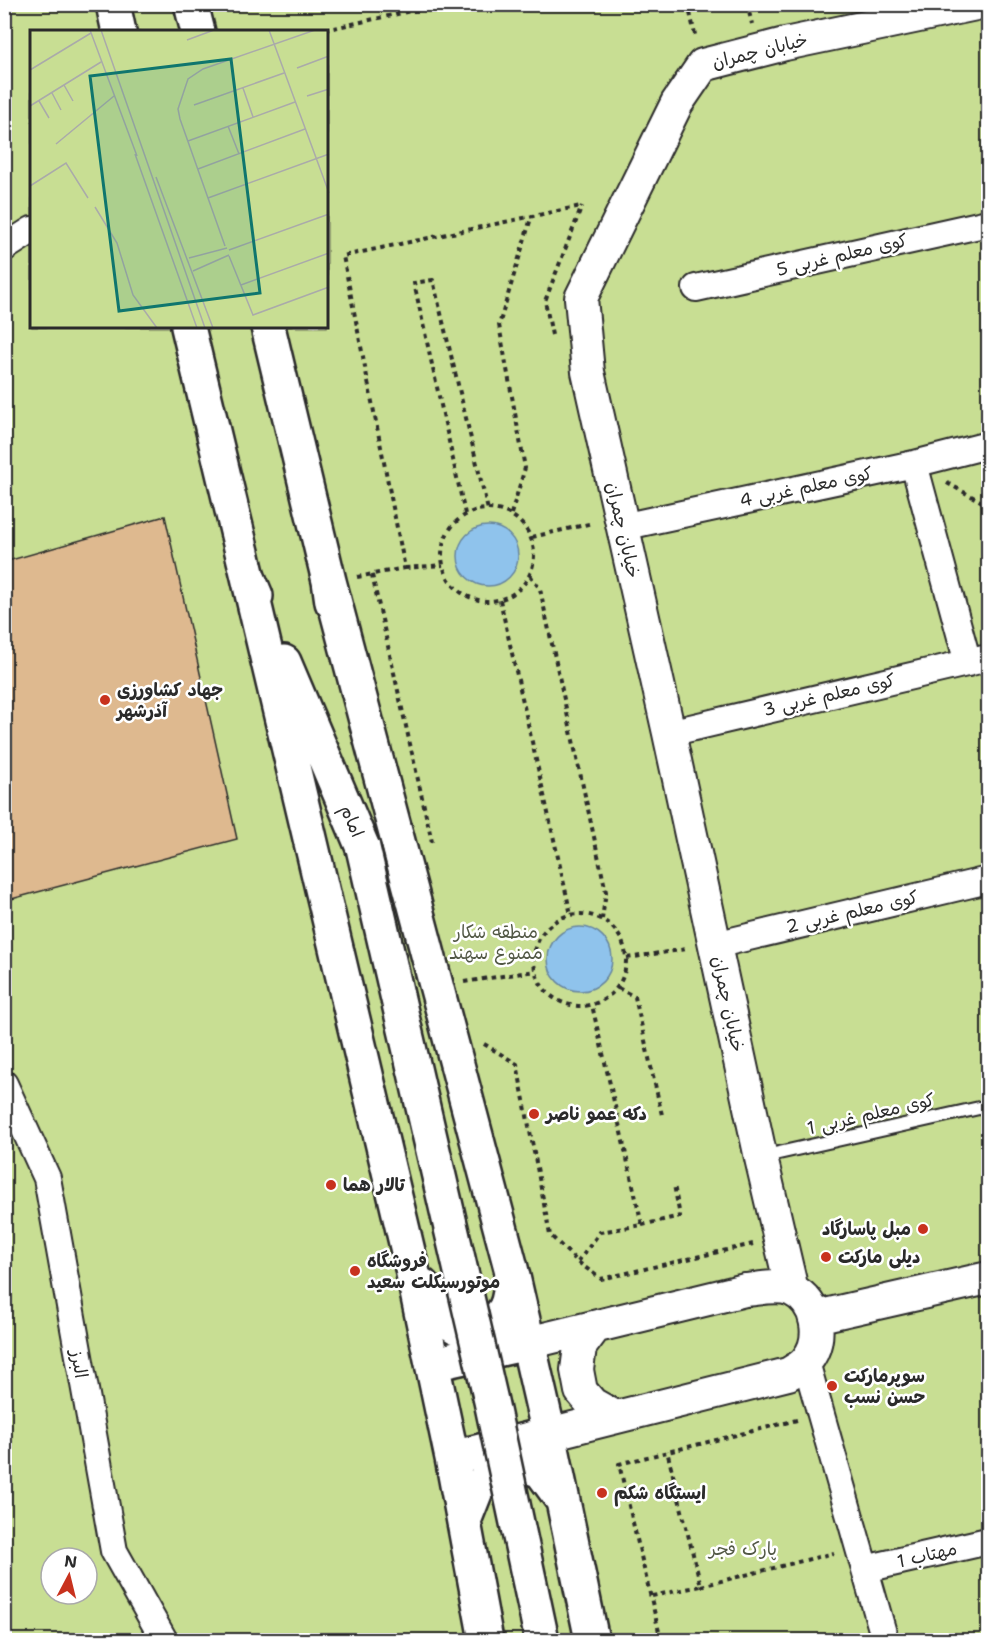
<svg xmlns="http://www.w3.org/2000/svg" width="993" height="1645" viewBox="0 0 993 1645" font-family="'Shantell Sans','Playpen Sans Arabic',sans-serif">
<rect width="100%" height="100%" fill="#fff"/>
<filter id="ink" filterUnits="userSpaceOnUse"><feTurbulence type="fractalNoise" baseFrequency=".0167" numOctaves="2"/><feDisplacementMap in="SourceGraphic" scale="12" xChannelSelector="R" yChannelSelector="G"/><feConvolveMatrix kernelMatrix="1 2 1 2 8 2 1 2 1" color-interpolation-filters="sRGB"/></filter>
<g filter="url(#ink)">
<!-- green -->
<path fill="#c8de93" stroke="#7a845f" stroke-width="1.5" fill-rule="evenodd" d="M5,5H988V1640H5ZM32,32H327V327H32ZM51,1558H87V1594H51Z"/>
<!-- water -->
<path fill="#8fc3ec" stroke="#67869f" stroke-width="1.5" d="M458 556a30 30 0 1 1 60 0a30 30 0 1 1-60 0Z
M548 959a32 32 0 1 1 64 0a32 32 0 1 1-64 0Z"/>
<!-- building -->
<path fill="#deb98f" stroke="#2b2b2b" stroke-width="1.5" d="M165,516L237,839L4,901V562Z"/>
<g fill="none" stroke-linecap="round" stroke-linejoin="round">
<defs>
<path id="service" d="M761,1157L988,1106"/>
<path id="minor" d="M4,248L32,230
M696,288L988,223
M914,464L968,663
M622,527L914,464L988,445
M669,733L988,658
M715,945L988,880
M4,1084L47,1178L114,1551L164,1640
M806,1362L885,1640
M865,1569L988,1541"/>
<path id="tertiary" d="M792,1290L761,1158L669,733L588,372L581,298L677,103L703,65L785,44L976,4
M816,1317L988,1278
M595,1327L580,1347L577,1370L581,1391L592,1404L615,1417
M528,1343L745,1290C759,1289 779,1284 792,1290C818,1302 824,1339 807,1360C803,1366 795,1370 788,1374L549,1434"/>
<path id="secondary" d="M113,4L119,32
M191,4L198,32
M188,327L248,577L256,596
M268,327L329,581L332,602
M248,577L411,1264L452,1458L486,1640
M329,581L511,1268L549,1434L592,1640
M284,662L363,848
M422,1285L437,1311L456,1327L483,1330C506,1314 510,1306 511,1278
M433,1364L528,1343
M452,1458L549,1434
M464,1521L477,1488L495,1471L518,1463L541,1471L563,1501"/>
</defs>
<!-- service casing -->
<use href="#service" stroke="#2b2b2b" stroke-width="16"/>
<!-- minor casing -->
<use href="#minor" stroke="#2b2b2b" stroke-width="30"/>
<!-- tertiary casing -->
<use href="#tertiary" stroke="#2b2b2b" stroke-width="36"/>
<!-- secondary casing -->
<use href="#secondary" stroke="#2b2b2b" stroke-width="38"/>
<!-- path -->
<path stroke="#2b2b2b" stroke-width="4" stroke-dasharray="4.5 4.5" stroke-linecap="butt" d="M688,4L696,39
M747,4L752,24
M316,32L442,4
M552,335L545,301L582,206
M947,483L988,505
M442 555a46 46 0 1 1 92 0a46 46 0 1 1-92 0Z
M465,514L414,283L433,280L488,510
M511,514L525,468L499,325L531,218
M532,537L593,523
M405,568L443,565
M372,575L432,842
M530,575L540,589L606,892L602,919
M357,577L405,568L343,256L581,206
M500,600L571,915
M534 960a46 46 0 1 1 92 0a46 46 0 1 1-92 0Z
M627,958L687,949
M464,982L535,971
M618,988L635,997L662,1115
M484,1044L517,1064L550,1235L578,1262L601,1279L753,1244
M642,1225L680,1216L674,1185
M578,1262L600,1232L642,1225L592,1005
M701,1586L834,1553
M652,1596L701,1586L667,1451
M661,1640L619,1464L797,1420"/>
<!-- service -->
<use href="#service" stroke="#fff" stroke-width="12"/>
<!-- minor -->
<use href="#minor" stroke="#fff" stroke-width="26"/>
<!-- tertiary -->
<use href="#tertiary" stroke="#fff" stroke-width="32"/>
<!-- secondary -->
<use href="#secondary" stroke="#fff" stroke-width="33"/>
<defs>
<path id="secondary-bridge" d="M363,848L491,1401L542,1640"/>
</defs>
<!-- secondary-bridge casing -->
<use href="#secondary-bridge" stroke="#2b2b2b" stroke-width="38" stroke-linecap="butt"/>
<!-- secondary-bridge -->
<use href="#secondary-bridge" stroke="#fff" stroke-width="33"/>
</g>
</g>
<!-- markers -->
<g fill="#c8321e" stroke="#fff" stroke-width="2">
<circle cx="105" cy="700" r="6"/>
<circle cx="534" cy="1114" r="6"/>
<circle cx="331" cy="1185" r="6"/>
<circle cx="923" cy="1229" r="6"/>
<circle cx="826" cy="1257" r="6"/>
<circle cx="355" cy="1271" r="6"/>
<circle cx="832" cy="1386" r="6"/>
<circle cx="602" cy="1493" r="6"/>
</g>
<g text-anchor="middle" stroke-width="5" stroke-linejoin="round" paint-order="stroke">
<!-- street labels -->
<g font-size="18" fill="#2b2b2b" stroke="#fff">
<text transform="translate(760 51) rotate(-14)" y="6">خیابان چمران</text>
<text transform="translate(842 255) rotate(-13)" y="6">کوی معلم غربی 5</text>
<text transform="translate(806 487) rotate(-12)" y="6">کوی معلم غربی 4</text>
<text transform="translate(623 530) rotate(77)" y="6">خیابان چمران</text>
<text transform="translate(829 695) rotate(-13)" y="6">کوی معلم غربی 3</text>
<text transform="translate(352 821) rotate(67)" y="6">امام</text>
<text transform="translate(852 912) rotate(-13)" y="6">کوی معلم غربی 2</text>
<text transform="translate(728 1004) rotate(78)" y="6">خیابان چمران</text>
<text transform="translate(871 1114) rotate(-13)" y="6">کوی معلم غربی 1</text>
<text transform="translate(79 1364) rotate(80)" y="6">البرز</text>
<text transform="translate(927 1555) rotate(-13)" y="6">مهتاب 1</text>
</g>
<!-- poi labels -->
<g font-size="18" font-weight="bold" fill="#2b2b2b" stroke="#fff" text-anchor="start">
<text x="117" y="696">جهاد کشاورزی<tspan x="117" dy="21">آذرشهر</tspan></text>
<text x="546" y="1120">دکه عمو ناصر</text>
<text x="343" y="1191">تالار هما</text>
<text x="911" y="1235" text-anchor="end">مبل پاسارگاد</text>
<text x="838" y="1263">دیلی مارکت</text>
<text x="367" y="1267">فروشگاه<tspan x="367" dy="21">موتورسیکلت سعید</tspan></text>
<text x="844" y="1382">سوپرمارکت<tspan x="844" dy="21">حسن نسب</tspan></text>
<text x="614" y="1499">ایستگاه شکم</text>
</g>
<!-- park labels -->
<g font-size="18" fill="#525845" stroke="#fff">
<text x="496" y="938">منطقه شکار<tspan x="496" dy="21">ممنوع سهند</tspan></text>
<text x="743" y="1555">پارک فجر</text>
</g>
</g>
<!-- overview -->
<g transform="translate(30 30)">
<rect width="298" height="298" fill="#fff"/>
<path d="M0,0H298V298H0Z" fill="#c8de93"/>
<path fill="none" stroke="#aaa" stroke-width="1.5" d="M60,0L107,126M71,0L175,298M239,0L299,163M157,10L184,0M267,38L299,26M0,40L61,3M34,55L43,71M213,58L223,87M22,63L31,80M277,66L299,59M9,71L19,88M164,75L254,43M0,76L71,32M198,96L209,124M158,111L265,72M26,114L84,66M105,124L167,298M168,139L275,99M126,147L183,298M0,156L36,133L58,168M178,168L299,124M65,177L87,213L103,265L127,298M195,216L150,89L148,79L158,49L173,39L285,0M199,220L299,184M199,226L223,285L299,257M159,228L197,218M163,241L199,225M211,255L299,223"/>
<path fill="#0f766e" fill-opacity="0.15" stroke="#0f766e" stroke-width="3" d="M201,29L230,263L89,281L60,46Z"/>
<rect width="298" height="298" fill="none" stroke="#2b2b2b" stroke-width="3"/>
</g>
<!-- margin -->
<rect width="993" height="1645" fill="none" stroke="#fff" stroke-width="24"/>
<rect x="12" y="12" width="969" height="1621" fill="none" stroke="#2b2b2b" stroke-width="2" filter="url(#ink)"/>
<!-- north arrow -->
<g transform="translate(69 1576) rotate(7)"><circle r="28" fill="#ffffff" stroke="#aaaaaa" stroke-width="1.5"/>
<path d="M0-4.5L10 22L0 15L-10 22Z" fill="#c8321e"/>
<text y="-9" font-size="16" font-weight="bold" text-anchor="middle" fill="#2b2b2b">N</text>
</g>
</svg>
